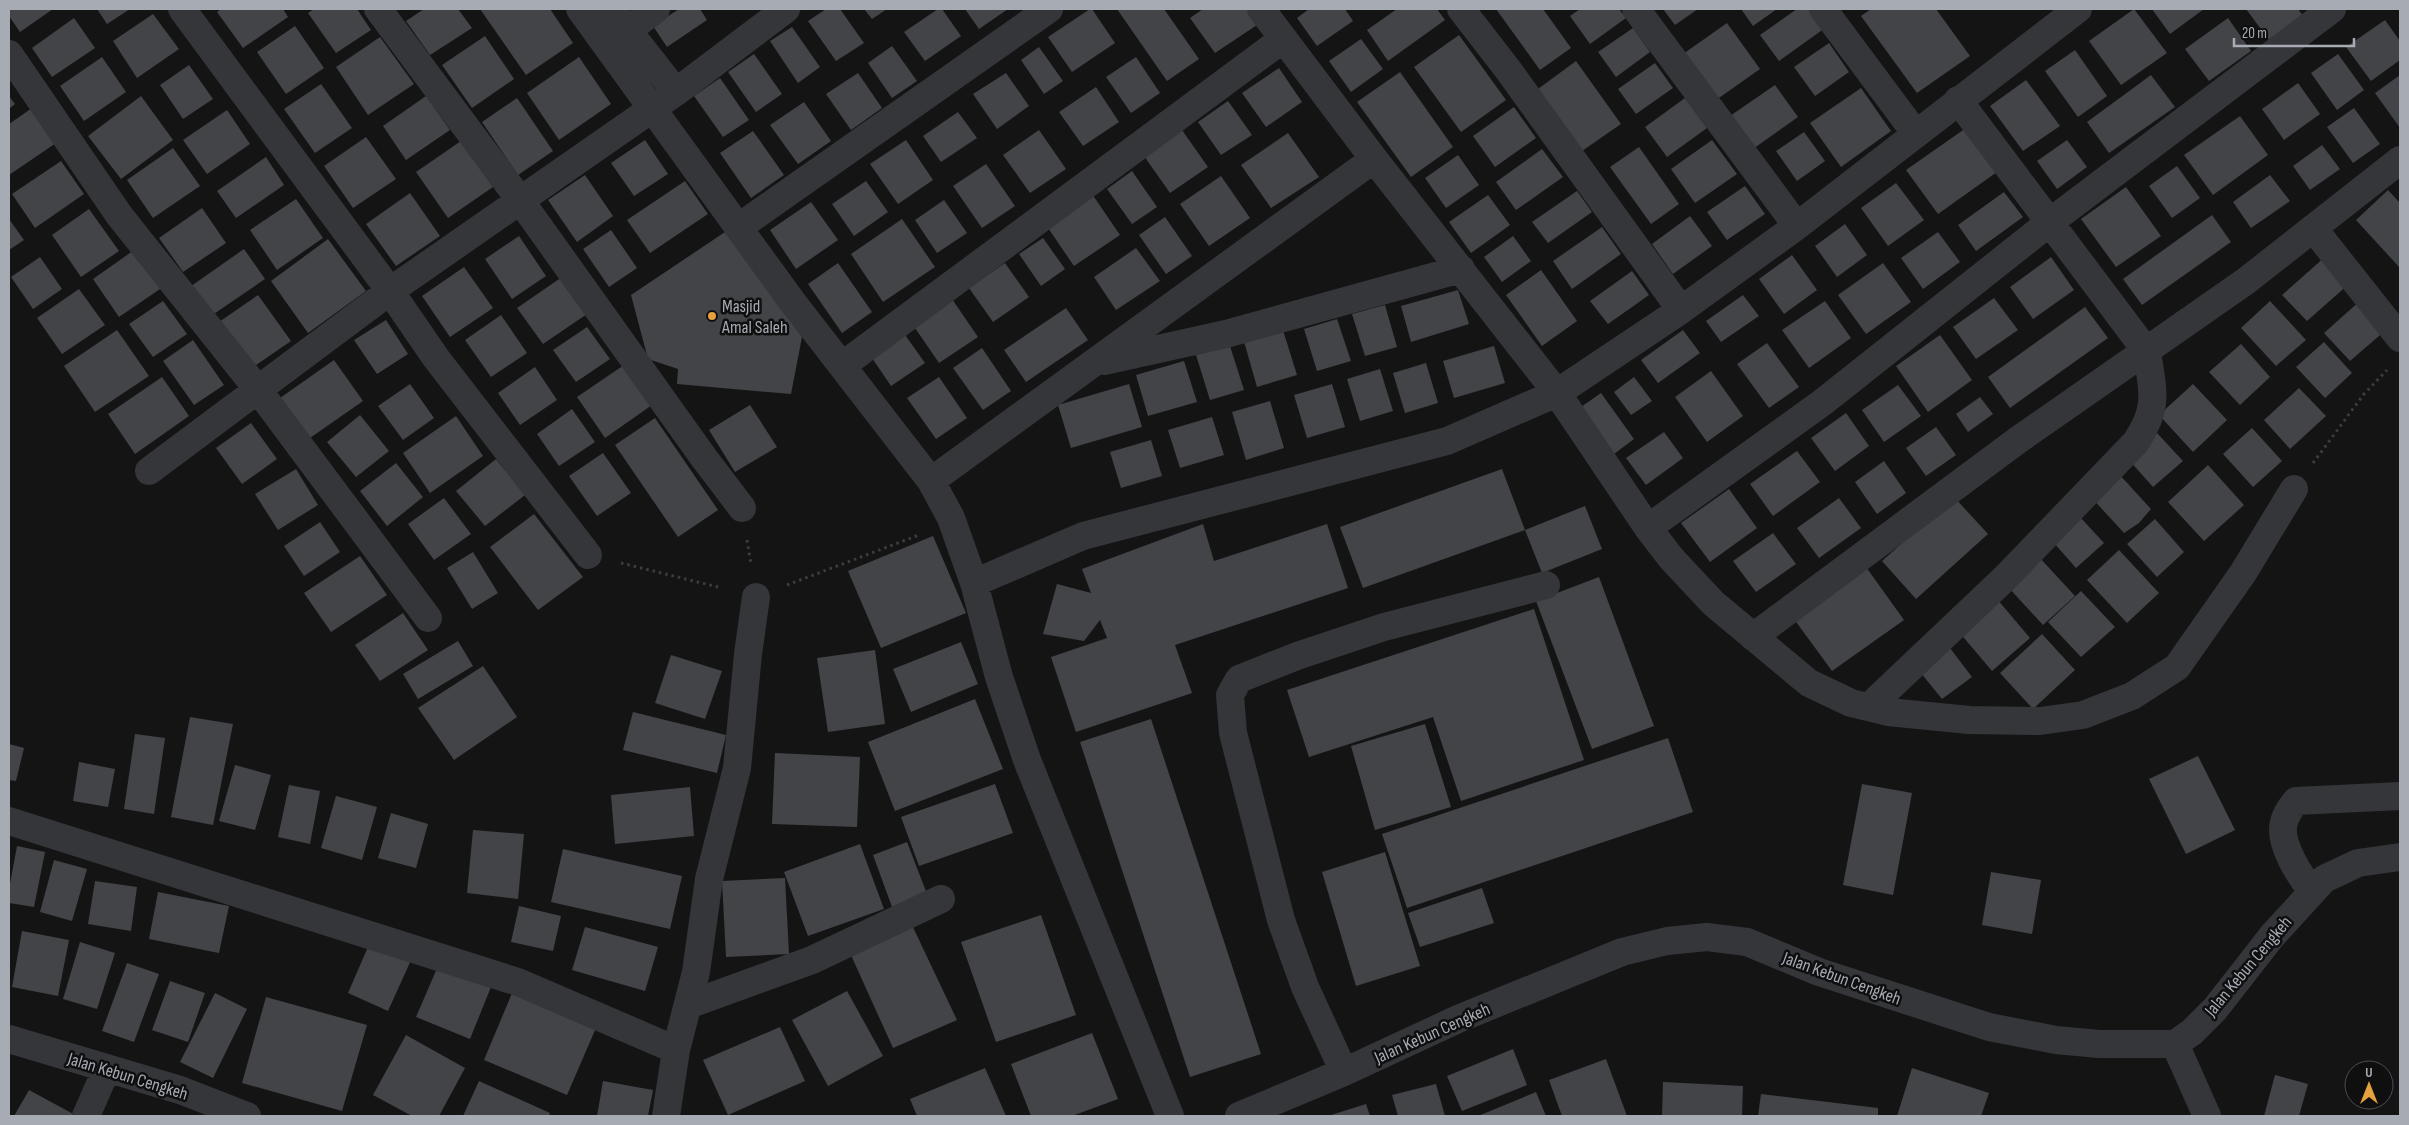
<svg xmlns="http://www.w3.org/2000/svg" width="2409" height="1125" viewBox="0 0 2409 1125" font-family="'Sofia Sans Condensed',sans-serif">
<rect width="100%" height="100%" fill="#141415"/>
<!-- building -->
<path fill="#434448" d="M9,9H53L20,32L9,16Z
M97,9H130L107,24Z
M221,9H283L288,17L243,48L217,12Z
M314,9H357L371,30L336,53L308,13Z
M424,9H458L472,28L430,55L406,21Z
M480,9H550L573,43L526,75Z
M679,9H700L707,20L667,47L653,26Z
M826,9H840L864,43L836,61L808,21Z
M864,9H887L872,19Z
M938,9H942L961,36L925,61L904,32Z
M965,9H1008L979,29Z
M1090,9H1092L1115,43L1072,72L1048,37Z
M1117,9H1164L1199,59L1167,81Z
M1203,9H1250L1260,23L1215,53L1190,18Z
M1309,9H1345L1353,21L1317,46L1297,18Z
M1397,9H1437L1445,20L1388,61L1367,30Z
M1496,9H1543L1571,48L1540,70Z
M1580,9H1619L1626,18L1590,44L1570,16Z
M1663,9H1698L1675,25Z
M1741,9H1777L1753,26Z
M1797,9H1811L1825,28L1779,61L1760,35Z
M1871,9H1936L1970,56L1917,93L1861,16Z
M2134,9L2167,53L2121,85L2089,41Z
M2152,9H2204L2170,34Z
M2246,9H2298L2303,16L2269,40Z
M153,14L179,49L137,78L113,41Z
M74,18L95,48L52,77L32,48Z
M2228,18L2251,51L2209,81L2185,49Z
M2385,20L2400,41V60L2371,81L2346,47Z
M1727,23L1760,69L1716,100L1683,54Z
M295,26L324,68L286,94L257,52Z
M792,27L820,67L798,83L770,41Z
M1633,28L1650,52L1616,77L1598,52Z
M1459,35L1506,100L1461,132L1414,67Z
M485,36L514,79L472,108L442,65Z
M380,37L414,84L368,115L336,67Z
M1361,39L1383,69L1351,92L1329,61Z
M1829,43L1849,72L1815,96L1794,67Z
M892,46L917,81L892,98L868,63Z
M1039,47L1063,81L1044,94L1021,60Z
M2075,50L2107,96L2078,117L2045,71Z
M754,54L782,94L756,112L728,72Z
M2338,54L2364,90L2337,110L2311,73Z
M102,57L126,92L84,121L60,86Z
M579,57L611,104L559,140L527,93Z
M1136,57L1160,93L1131,113L1106,77Z
M1576,61L1621,124L1582,151L1538,89Z
M1655,63L1673,88L1636,114L1618,89Z
M189,65L213,99L183,119L160,85Z
M1279,68L1302,102L1266,127L1242,93Z
M1400,72L1453,147L1411,177L1357,102Z
M858,73L882,108L851,130L826,94Z
M1006,73L1029,106L997,129L973,94Z
M2151,75L2175,107L2109,153L2087,122Z
M2400,75V128L2375,93Z
M720,78L749,120L723,137L694,96Z
M2026,80L2060,126L2023,151L1990,106Z
M2298,83L2320,114L2284,140L2262,109Z
M321,84L352,128L315,153L284,109Z
M1775,85L1798,117L1753,149L1730,116Z
M1096,87L1119,122L1083,146L1059,112Z
M1861,88L1891,131L1841,167L1810,123Z
M9,96L15,104L9,109Z
M141,96L173,140L121,179L88,136Z
M426,96L450,130L406,160L383,126Z
M517,98L553,151L518,175L482,122Z
M1685,98L1707,128L1667,157L1645,127Z
M1228,101L1252,135L1221,155L1198,122Z
M804,102L831,141L798,164L770,125Z
M35,106L59,141L9,175V124Z
M1514,107L1536,138L1495,167L1473,136Z
M2354,108L2380,144L2353,163L2327,127Z
M227,110L250,144L207,174L183,140Z
M958,112L977,138L941,162L923,136Z
M2240,116L2268,155L2213,195L2184,155Z
M1966,128L1997,172L1938,214L1906,170Z
M1039,130L1066,169L1030,193L1003,155Z
M1182,130L1208,167L1170,193L1144,156Z
M753,131L784,175L751,198L720,153Z
M1804,132L1825,161L1797,181L1776,151Z
M1288,133L1319,177L1271,208L1241,165Z
M366,137L396,179L353,208L324,166Z
M645,140L668,174L634,196L611,163Z
M906,140L933,180L898,204L870,164Z
M1712,140L1737,174L1695,203L1671,169Z
M2067,140L2087,167L2057,189L2037,161Z
M461,141L493,187L448,218L416,172Z
M2322,145L2340,169L2310,190L2293,166Z
M1639,147L1679,204L1651,224L1610,167Z
M173,148L200,186L153,218L127,180Z
M1542,149L1563,177L1516,210L1496,182Z
M1458,155L1479,185L1446,208L1425,178Z
M266,157L284,185L236,218L217,191Z
M61,161L84,194L35,228L12,194Z
M986,164L1015,206L982,228L953,186Z
M2177,166L2200,198L2172,218L2149,186Z
M1132,171L1157,207L1132,224L1107,189Z
M585,175L613,216L577,242L548,200Z
M2270,175L2290,201L2251,228L2233,202Z
M1221,176L1250,218L1209,246L1180,204Z
M685,181L708,214L650,253L627,220Z
M866,181L888,212L854,236L832,204Z
M1896,183L1924,220L1888,246L1861,208Z
M1745,186L1765,214L1727,240L1707,212Z
M2126,187L2161,236L2116,267L2081,219Z
M2388,190L2400,203V268L2356,220Z
M1577,191L1592,212L1548,243L1532,222Z
M2004,192L2023,217L1976,251L1958,225Z
M410,193L440,236L396,266L366,224Z
M1092,194L1120,235L1074,266L1046,225Z
M1488,195L1510,225L1471,253L1449,222Z
M296,199L323,238L277,270L250,230Z
M944,200L967,233L937,253L915,220Z
M811,202L838,240L796,269L770,230Z
M202,208L226,243L183,272L159,238Z
M89,209L119,251L81,277L52,235Z
M2212,215L2231,242L2142,305L2123,279Z
M1690,216L1712,246L1673,274L1652,244Z
M1165,217L1192,256L1166,274L1139,235Z
M9,219L24,240L9,250Z
M902,219L935,267L883,302L851,254Z
M1845,224L1867,255L1837,277L1815,246Z
M1602,227L1621,254L1572,289L1553,261Z
M611,230L637,268L609,287L583,249Z
M725,232L802,337L791,394L677,384L678,369L648,359L631,295Z
M1938,232L1960,262L1923,289L1901,258Z
M519,236L546,276L512,299L485,259Z
M1513,236L1531,261L1502,282L1484,257Z
M1043,238L1065,269L1041,286L1019,254Z
M328,239L366,291L308,333L271,281Z
M137,248L163,287L119,317L93,279Z
M1136,248L1160,281L1116,310L1094,277Z
M244,249L265,279L205,320L184,291Z
M1792,255L1817,290L1784,314L1759,279Z
M2326,256L2350,283L2307,321L2282,295Z
M40,257L62,289L33,309L11,277Z
M2051,257L2074,290L2033,319L2010,287Z
M838,263L872,312L842,333L808,284Z
M1005,263L1029,297L993,322L969,288Z
M1883,263L1911,302L1866,334L1838,295Z
M464,267L493,308L450,337L422,296Z
M1541,270L1577,321L1542,346L1506,295Z
M1632,271L1649,295L1608,324L1590,301Z
M562,277L587,314L543,344L517,308Z
M79,289L105,325L62,354L37,318Z
M1458,290L1469,324L1411,342L1401,306Z
M258,295L291,341L252,368L219,322Z
M1743,295L1759,316L1721,342L1706,321Z
M1994,298L2018,330L1976,359L1953,327Z
M952,299L978,337L939,363L913,325Z
M2361,300L2387,329L2350,361L2324,333Z
M163,301L187,334L153,357L129,324Z
M1825,301L1851,338L1809,368L1782,330Z
M2270,301L2306,340L2276,366L2241,328Z
M1385,305L1397,347L1365,356L1352,314Z
M2085,307L2108,338L2010,408L1988,377Z
M1066,308L1088,340L1026,382L1004,350Z
M501,315L527,353L491,377L465,340Z
M1337,319L1351,361L1317,371L1304,329Z
M386,320L408,354L377,374L354,340Z
M587,327L610,359L576,382L553,350Z
M1282,327L1297,375L1257,387L1243,338Z
M117,330L149,376L95,412L64,366Z
M1683,330L1700,353L1658,383L1641,360Z
M903,332L925,363L891,386L870,355Z
M1940,335L1972,380L1928,412L1896,366Z
M193,340L224,385L194,405L163,361Z
M2324,342L2352,373L2325,398L2296,367Z
M1767,343L1799,387L1769,408L1737,364Z
M2241,344L2270,377L2240,405L2209,372Z
M1230,346L1244,390L1210,400L1196,355Z
M1494,346L1505,383L1454,398L1443,361Z
M982,348L1011,391L983,410L953,368Z
M334,360L363,401L310,438L280,398Z
M1184,361L1197,402L1148,416L1136,375Z
M1426,363L1438,403L1405,413L1393,373Z
M624,365L652,405L605,438L577,397Z
M535,367L557,400L520,425L498,393Z
M1380,369L1393,411L1360,421L1347,379Z
M1711,371L1743,416L1707,442L1675,397Z
M162,377L189,416L135,454L108,414Z
M939,377L967,418L936,439L907,398Z
M1634,377L1652,401L1631,415L1614,392Z
M410,384L434,418L403,440L378,406Z
M1129,384L1142,427L1071,448L1058,405Z
M1332,384L1345,427L1307,438L1294,395Z
M2193,384L2227,420L2193,452L2159,415Z
M1898,385L1921,416L1884,442L1862,410Z
M2299,388L2326,416L2290,449L2264,420Z
M1601,393L1634,439L1614,454L1581,407Z
M1980,397L1993,414L1968,432L1956,414Z
M1270,401L1284,448L1246,460L1232,412Z
M750,405L777,447L735,472L709,430Z
M572,409L595,442L559,466L537,434Z
M1846,413L1869,446L1835,471L1811,438Z
M360,415L389,451L356,477L327,442Z
M456,416L483,456L430,493L403,453Z
M1212,417L1224,455L1180,468L1168,430Z
M655,418L718,510L678,537L615,445Z
M251,423L277,459L242,484L216,448Z
M1936,427L1956,455L1926,476L1906,448Z
M2252,428L2282,461L2253,487L2223,454Z
M1664,432L1683,458L1646,485L1626,458Z
M2157,433L2183,461L2153,487L2128,459Z
M1151,440L1162,476L1121,488L1110,452Z
M1797,451L1820,482L1773,516L1750,484Z
M603,453L631,493L597,516L569,476Z
M496,459L525,495L485,526L456,491Z
M1884,461L1906,493L1877,514L1855,482Z
M396,463L423,497L387,526L360,491Z
M2208,465L2244,505L2204,541L2168,502Z
M296,469L318,505L278,530L255,494Z
M1502,469L1525,530L1363,588L1340,527Z
M2118,473L2151,509L2139,523L2124,533L2091,497Z
M1729,489L1757,528L1710,562L1681,523Z
M1954,497L1988,534L1916,599L1882,561Z
M444,498L471,534L434,560L408,524Z
M1839,498L1861,528L1819,558L1797,528Z
M1585,506L1602,549L1542,573L1525,530Z
M534,514L583,577L538,610L490,547Z
M2081,518L2104,543L2076,568L2054,543Z
M2155,519L2184,552L2157,577L2127,544Z
M320,522L340,552L304,576L284,546Z
M1203,524L1214,561L1327,524L1348,588L1175,645L1192,693L1076,732L1051,657L1107,638L1100,620L1084,641L1043,634L1057,584L1091,593L1082,569Z
M1773,533L1796,564L1756,592L1733,561Z
M933,536L966,613L881,648L848,571Z
M2119,550L2159,593L2127,623L2087,580Z
M473,552L498,593L472,609L447,568Z
M360,556L387,595L331,632L304,593Z
M2040,558L2075,596L2043,625L2008,587Z
M1866,567L1904,620L1832,671L1794,619Z
M1599,577L1654,726L1592,749L1536,601Z
M2081,591L2115,627L2081,657L2048,622Z
M1997,599L2030,638L1992,671L1959,632Z
M1534,609L1584,760L1461,801L1433,717L1309,757L1287,690Z
M403,613L428,650L380,681L355,645Z
M2042,634L2075,670L2033,709L2000,673Z
M458,641L473,666L418,699L403,674Z
M961,642L978,684L911,712L893,669Z
M1947,644L1972,677L1942,699L1916,667Z
M875,650L885,724L828,732L817,658Z
M671,655L722,671L705,719L655,703Z
M483,666L517,717L454,760L418,708Z
M975,699L1003,769L895,811L868,742Z
M633,712L726,735L717,773L623,750Z
M190,717L233,724L213,825L171,817Z
M1151,719L1261,1054L1190,1077L1080,742Z
M1425,724L1451,807L1375,830L1351,746Z
M135,734L165,738L154,814L124,809Z
M1668,738L1693,812L1407,908L1382,834Z
M9,744L24,748L16,781L9,780Z
M775,753L860,757L857,827L772,824Z
M2198,756L2235,830L2186,854L2149,779Z
M79,762L115,769L108,807L73,801Z
M235,765L271,775L255,830L219,821Z
M995,784L1013,833L919,866L901,817Z
M1862,784L1912,793L1893,895L1843,885Z
M289,785L320,791L310,844L278,837Z
M690,787L694,836L615,844L611,795Z
M336,796L377,807L362,860L321,848Z
M391,813L428,824L416,868L378,858Z
M473,830L524,834L518,899L467,893Z
M907,842L927,894L892,907L873,855Z
M860,844L884,909L808,936L784,872Z
M17,846L45,852L34,907L9,903V889Z
M563,849L682,876L670,929L551,902Z
M1385,852L1420,966L1356,986L1322,872Z
M54,860L87,869L72,921L40,912Z
M1991,872L2041,880L2032,934L1982,925Z
M785,878L789,954L726,957L722,881Z
M95,881L137,887L131,931L88,924Z
M1482,888L1494,923L1420,947L1408,913Z
M158,892L229,906L219,953L149,939Z
M519,906L561,916L553,951L511,942Z
M1041,915L1076,1015L996,1042L961,942Z
M911,923L957,1020L893,1048L850,953Z
M585,927L658,947L645,991L572,970Z
M22,931L69,940L58,996L12,987Z
M371,940L412,958L388,1011L348,993Z
M80,942L115,953L97,1009L63,999Z
M127,963L159,974L134,1042L102,1031Z
M438,966L491,987L470,1039L416,1017Z
M170,981L205,993L188,1042L152,1030Z
M515,986L599,1021L567,1095L484,1060Z
M847,991L883,1056L828,1086L792,1020Z
M215,993L247,1009L213,1078L180,1062Z
M266,997L367,1025L342,1111L242,1083Z
M780,1027L805,1081L728,1115L703,1060Z
M1092,1033L1118,1099L1072,1116H1031L1011,1064Z
M406,1035L465,1068L439,1116H412L373,1095Z
M1513,1049L1527,1085L1462,1111L1447,1076Z
M1606,1059L1627,1116H1562L1549,1080Z
M985,1068L1006,1116H917L910,1099Z
M1912,1068L1989,1093L1981,1116H1897Z
M2275,1075L2308,1084L2299,1116H2264Z
M479,1081L550,1113L549,1116H463Z
M603,1081L653,1090L648,1116H597Z
M1663,1082L1743,1086L1742,1116H1662Z
M1436,1084L1445,1116H1398L1392,1095Z
M29,1090L77,1116H14Z
M1536,1092L1546,1116H1478Z
M1761,1094L1878,1108V1116H1758Z
M1366,1104L1370,1116H1328Z"/>
<g fill="none" stroke-linecap="round" stroke-linejoin="round">
<!-- path -->
<path stroke="#3b3d41" stroke-width="3" stroke-dasharray="2.5 4" stroke-linecap="butt" d="M2313,463L2364,394L2387,370
M747,540L751,564
M621,563L722,588
M787,585L919,535"/>
<!-- minor -->
<path stroke="#35363a" stroke-width="28" d="M182,9L390,291L436,358L588,555
M378,9L520,200L704,458L742,508
M580,9L791,300L931,481L951,518L974,583L999,677L1027,760L1170,1116
M611,9L676,92
M1261,9L1374,159L1557,393L1648,528L1671,558L1713,603L1809,683L1851,703L1888,712L1969,720L2040,721L2083,715L2132,696L2177,667L2243,573L2294,489
M1461,9L1509,71L1681,310
M1636,9L1797,226
M1823,9L1916,134
M627,31L656,9
M9,54L119,215L259,391L428,618
M739,227L1049,9
M2313,228L2400,338
M1104,361L1226,334L1461,269
M843,365L1283,39
M149,471L390,291L676,92L786,9
M931,481L1374,159
M1648,528L1823,402L2050,222L2332,9
M974,583L1083,536L1447,441L1557,393L1681,310L1797,226L2078,9
M1753,637L2018,440L2246,281L2400,160
M1869,707L2005,578L2136,442C2159,407 2153,392 2147,352L1958,100
M9,821L518,982L676,1050
M2312,891C2300,876 2278,843 2284,822C2286,814 2291,807 2296,801L2400,796
M688,1005L812,960L941,899
M9,1039L180,1090L247,1116
M2175,1044L2207,1116
M1344,1072L1305,987L1281,920L1233,733L1230,695L1239,679L1297,656L1384,627L1546,585
M86,1116L107,1068
M666,1116L676,1050L696,972L709,879L737,768L748,654L756,597
M1239,1116L1344,1072L1458,1019L1622,952L1667,941L1707,937L1747,942L1819,972L1989,1027L2056,1040L2099,1044H2175L2192,1032L2215,1009L2272,936L2324,879L2358,863L2400,857"/>
</g>
<!-- markers -->
<circle fill="#e4a13d" stroke="#0f0f10" stroke-width="2" cx="712" cy="316" r="5"/>
<g text-anchor="middle" stroke-width="5" stroke-linejoin="round" paint-order="stroke">
<!-- poi labels -->
<g font-size="18" fill="#a6abb4" stroke="#0f0f10" text-anchor="start">
<text x="722" y="312">Masjid<tspan x="722" dy="21">Amal Saleh</tspan></text>
</g>
<!-- street labels -->
<g font-size="18" fill="#a6abb4" stroke="#0f0f10">
<text transform="translate(2248 966) rotate(-50)" y="6">Jalan Kebun Cengkeh</text>
<text transform="translate(1842 978) rotate(20)" y="6">Jalan Kebun Cengkeh</text>
<text transform="translate(1432 1033) rotate(-24)" y="6">Jalan Kebun Cengkeh</text>
<text transform="translate(128 1076) rotate(17)" y="6">Jalan Kebun Cengkeh</text>
</g>
</g>
<!-- border -->
<rect width="2409" height="1125" fill="none" stroke="#a6abb4" stroke-width="20"/>
<!-- north arrow -->
<g transform="translate(2369 1085)"><circle r="24" fill="#0f0f10" stroke="#4b4d52"/>
<path d="M0-4L9 19L0 12L-9 19Z" fill="#e4a13d"/>
<text y="-8" font-size="14" font-weight="bold" text-anchor="middle" fill="#a6abb4">U</text>
</g>
<!-- scale -->
<path d="M2234 38v8h120v-8" fill="none" stroke="#a6abb4" stroke-width="2.5"/>
<text x="2242" y="38" font-size="15" fill="#a6abb4" stroke="#0f0f10" stroke-width="4" paint-order="stroke">20 m</text>
</svg>
